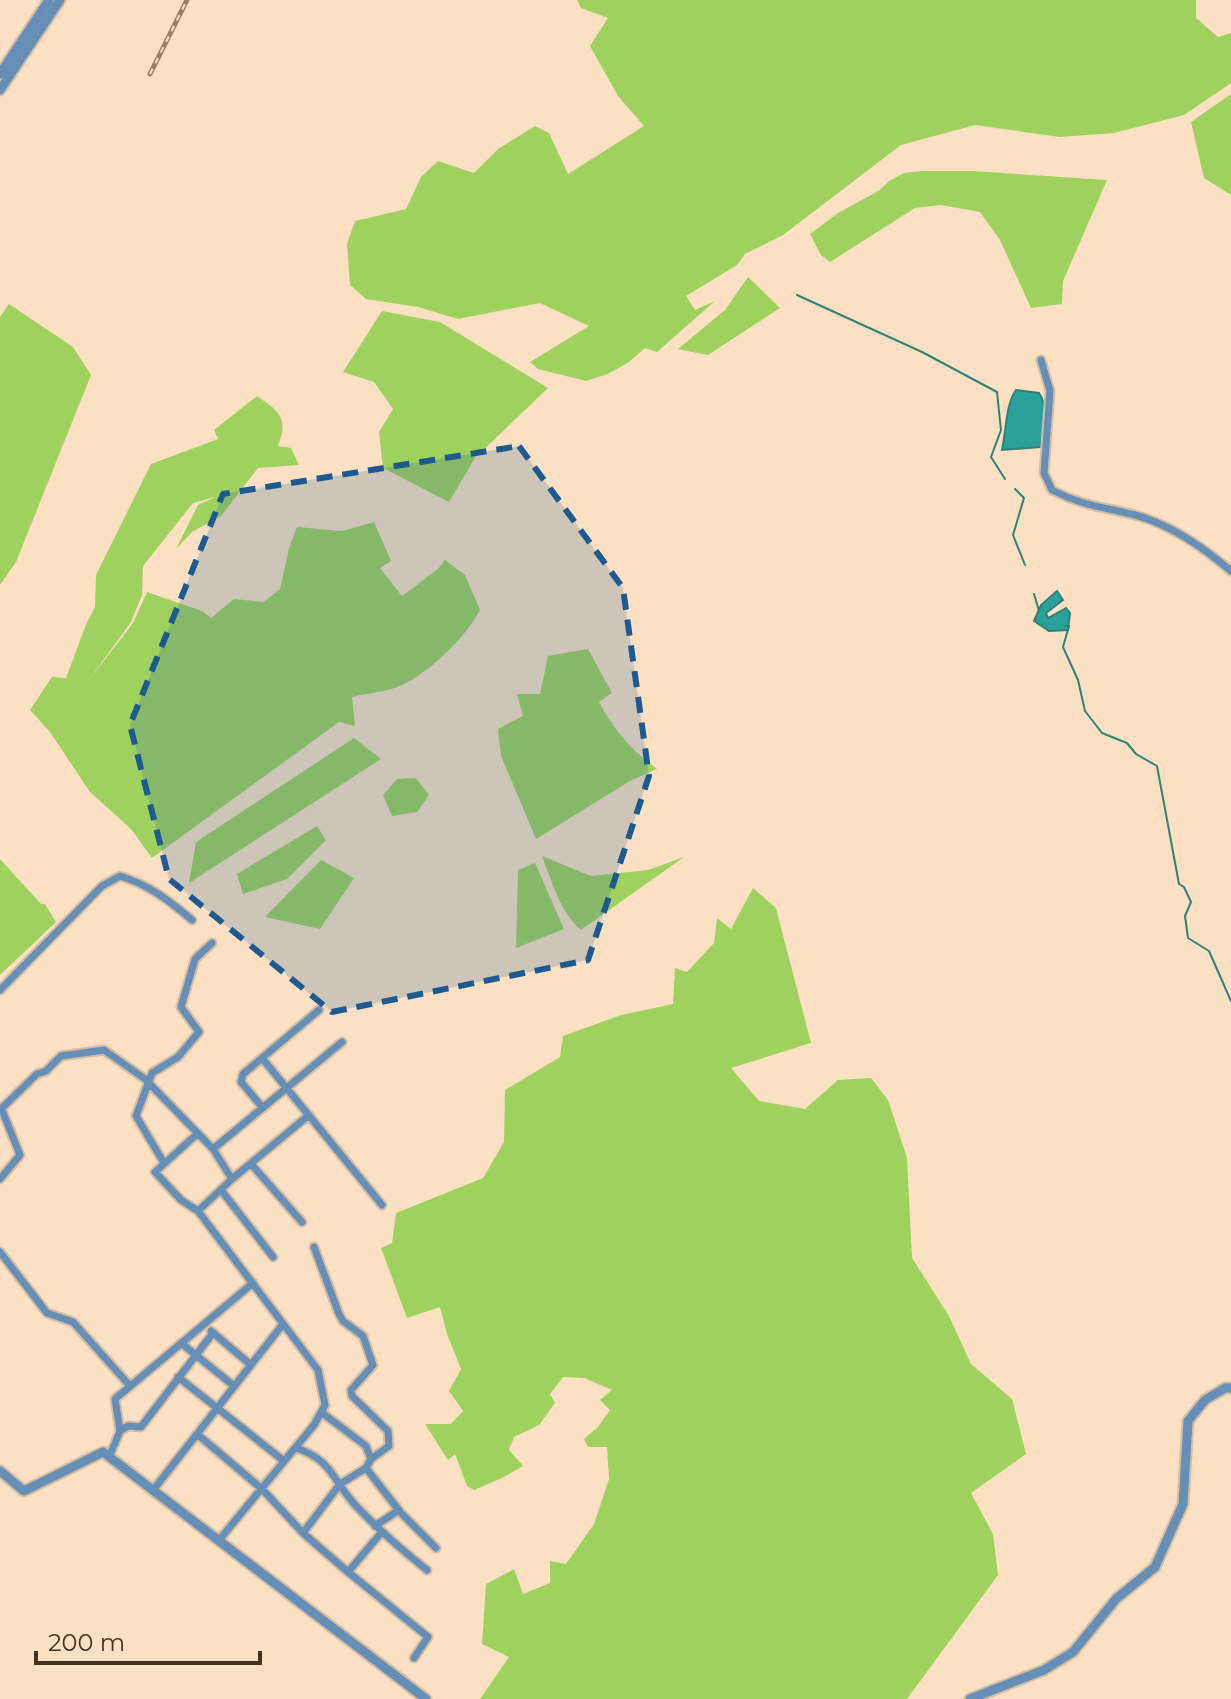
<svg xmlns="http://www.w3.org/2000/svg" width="1231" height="1699" viewBox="0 0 1231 1699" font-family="Montserrat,sans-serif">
<rect width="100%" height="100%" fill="#fbe0c3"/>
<!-- green -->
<path fill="#9fd15f" d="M577,0H1196V18L1218,37L1231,33V83L1184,115L1114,133L1060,137L975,125L901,145L783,235L745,254L737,265L686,296L695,310L715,301L657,352L645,348L629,362L608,374L586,381L538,369L530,362L589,326L540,303L458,319L418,307L366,299L350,285L347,244L355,221L406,209L421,177L438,161L474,173L498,149L535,126L549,133L568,174L644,126L618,96L590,46L608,18L581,8Z
M1231,94V195L1204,178L1191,122Z
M922,171H973L1107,180L1063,281L1062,304L1031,308L1000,240L980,212L941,205L915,208L830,262L821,255L810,234L838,213L880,190L889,181L904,173Z
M748,277L780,308L708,355L678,349L725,310Z
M9,304L73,347L91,375L16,562L0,585V317Z
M382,311L440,322L548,388L475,458L449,502L383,468L379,432L393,409L374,382L343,372Z
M257,396C279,411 289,418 278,446L291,448L299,465L258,468L221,516L192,532L176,549L198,505L215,497L193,503L143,566L142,595L131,622L89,680L133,623L147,592L202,611L211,618L234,599L264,602L280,589L289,548L297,527L342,531L374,522L391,561L380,568L402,596L439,568L445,560L465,575L480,610C466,637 430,672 402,685C388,692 368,693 352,697L355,726L339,722L152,858L131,829L90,792L50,732L30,710L52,677L66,678L87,622L95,607L96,575L151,464L218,439L214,430Z
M588,649L612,693L599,702C615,731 630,749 657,769L630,781L536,839L501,756L498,729L523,716L517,694H540L548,656Z
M354,738L381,759L189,883L196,842Z
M416,778L429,795L417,812L392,816L383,795L397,779Z
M317,826L326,840L287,879L243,894L237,874Z
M542,856L591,876L648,870L684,857L581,930C560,912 552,882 542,856Z
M0,859L41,904H45L56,922L0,975Z
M321,860L354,878L320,929L265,917Z
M535,863L564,929L516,948L518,870Z
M753,888L776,908L811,1043L731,1068L759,1101L805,1109L838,1080L871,1078L888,1100L907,1158L912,1258L949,1316L971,1364L1012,1399L1026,1454L971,1493L993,1534L998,1575L907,1699H480L509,1657L482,1644L486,1584L514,1569L523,1594L550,1583V1561L566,1564L594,1524L609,1479L607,1447H588L584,1439L598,1427L610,1410L600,1400L612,1390L584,1378L563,1377L550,1394L555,1403L539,1425L514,1437L509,1450L523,1466L502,1478L474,1490L467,1486L455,1454L448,1460L425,1424H451L463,1411L449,1391L461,1369L447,1334L440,1307L407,1318L381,1248L392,1243L396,1213L483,1178L504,1142L505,1090L560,1057L563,1036L621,1015L673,1004L675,968L687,972L714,943L717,918L731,929Z"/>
<!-- water -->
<path fill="#2aa29b" stroke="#328076" stroke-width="2" d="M1016,390L1039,393C1048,405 1046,434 1040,447L1002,450C1006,432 1006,403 1016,390Z
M1057,591L1063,600L1046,613L1048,618L1066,608L1070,613L1068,630L1049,631L1034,621L1041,605Z"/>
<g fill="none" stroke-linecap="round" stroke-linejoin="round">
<!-- stream -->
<path stroke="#328076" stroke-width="2" d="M797,295L922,352L997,392L1001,430L991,457L1005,479
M1015,489L1024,498L1013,535L1025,565
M1034,594L1039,611
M1065,626H1069L1063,647L1078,680L1085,711L1102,733L1127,743L1136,754L1157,766L1179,884L1184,887L1191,902L1185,916L1188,938L1209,951L1231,1001"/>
<defs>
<path id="minor" d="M1041,360L1050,391L1044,473L1052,490C1082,506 1104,507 1135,515C1169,524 1204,548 1231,571
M0,990L102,886L120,876C149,885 170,901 192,920
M262,1058L382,1205
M263,1108L241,1082L243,1074L319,1010
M0,1110L37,1074L46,1071L61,1056L104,1050L145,1079L213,1149
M197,1134L155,1172L181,1200L198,1211
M164,1163L136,1116L152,1073L178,1057L199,1032L181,1007L195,959L212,943
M251,1164L302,1222
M0,1179L20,1155L2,1110
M232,1179L309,1115
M221,1190L273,1257
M314,1247L339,1314L343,1321L363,1336L373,1365L351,1390L352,1396L388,1431L389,1446L371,1459
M0,1252L47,1313L73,1322L130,1386
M211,1331L251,1365
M181,1343L234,1386
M178,1377L284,1461
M321,1412L366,1446L371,1459L366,1468L401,1513L436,1548
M120,1431L128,1426L141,1427L213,1333
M197,1434L262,1489L303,1533L348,1572
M296,1448C333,1460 333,1482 357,1507C379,1530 402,1550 427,1570
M110,1455L120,1431L115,1399L253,1283
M154,1489L283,1324
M375,1526L399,1510
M303,1533L340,1484L366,1468
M381,1533L348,1572L428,1637L414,1658
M220,1539L314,1425L325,1405L318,1370L198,1211L232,1179L213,1149L342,1042"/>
<path id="tertiary" d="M0,74L49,0
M0,90L60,0
M0,1471L24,1491L103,1452L426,1699
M970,1699L1044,1670L1073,1652L1116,1599L1155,1567L1183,1504L1188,1421L1205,1400L1225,1388H1231"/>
</defs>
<!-- minor casing -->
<use href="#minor" stroke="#d6bda2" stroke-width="11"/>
<!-- tertiary casing -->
<use href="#tertiary" stroke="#d6bda2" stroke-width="13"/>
<!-- minor -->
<use href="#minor" stroke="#668fb8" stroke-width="7"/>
<!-- tertiary -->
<use href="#tertiary" stroke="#668fb8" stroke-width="9"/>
<defs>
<path id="rail" d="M150,74L187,0"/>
</defs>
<!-- rail casing -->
<use href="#rail" stroke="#968068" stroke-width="5"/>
<!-- rail -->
<use href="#rail" stroke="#fbe0c3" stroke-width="2" stroke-dasharray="6" stroke-linecap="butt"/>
</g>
<!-- marked area -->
<path fill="#1c5a90" fill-opacity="0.2" stroke="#1c5a90" stroke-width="6" stroke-dasharray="16 10" stroke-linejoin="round" d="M519,446L623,588L649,776L588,960L332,1012L169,879L130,725L223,494Z"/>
<!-- scale -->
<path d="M36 1651v12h224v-12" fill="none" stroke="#43321e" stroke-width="4"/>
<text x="48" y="1651" font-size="24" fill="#43321e" stroke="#fbe0c3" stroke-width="6" paint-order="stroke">200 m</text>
</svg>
